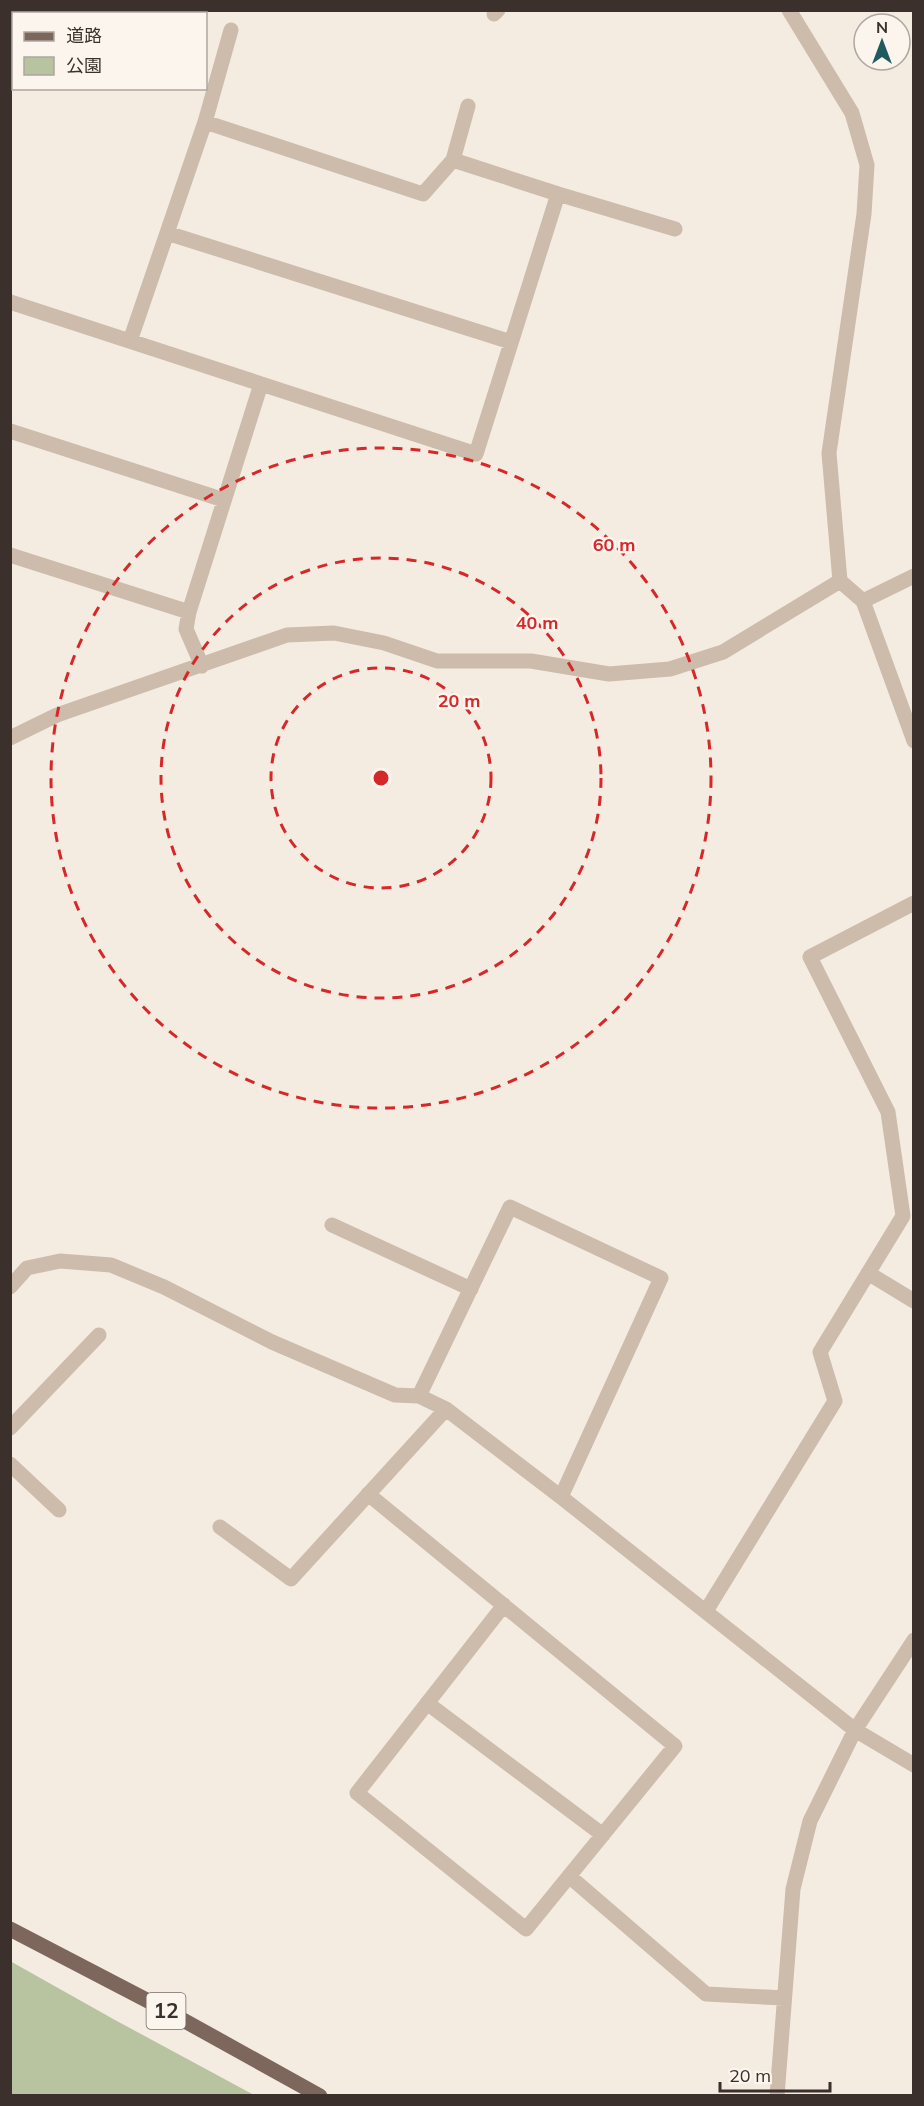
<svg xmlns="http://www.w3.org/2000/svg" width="924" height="2106" viewBox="0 0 924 2106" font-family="Mulish,'Noto Sans JP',sans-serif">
<rect width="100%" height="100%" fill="#f4ebe1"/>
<!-- green -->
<path fill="#b8c4a0" d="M10,1961L115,2020L254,2095H11Z"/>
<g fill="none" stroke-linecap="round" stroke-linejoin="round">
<!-- minor -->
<path stroke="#cdbbac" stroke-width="15" d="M789,10L852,113L867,165L864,214L829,453L840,581L863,601L914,741
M494,14L498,10
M205,122L423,194L453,160L468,106
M453,160L558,194L675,229
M167,233L511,342
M10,302L476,454L558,194
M130,341L205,122L231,30
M10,431L224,500
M10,555L189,612L261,384
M863,601L914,576
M189,612L186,629L202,666
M10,738L57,715L287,635L334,633L384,643L437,661H531L609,674L670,669L723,652L840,581
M332,1225L471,1289
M868,1273L914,1301
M10,1287L27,1268L60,1261L111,1265L164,1287L272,1342L395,1395L419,1396
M10,1428L99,1335
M10,1464L59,1510
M368,1494L675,1746L526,1929L357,1793L504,1605
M561,1497L661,1278L510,1207L419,1396L446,1409L561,1497L855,1730L914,1765
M220,1527L291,1579L446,1409
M706,1611L835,1401L820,1352L903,1216L888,1112L810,957L914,903
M427,1703L603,1835
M569,1876L706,1994L784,1998
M777,2096L793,1889L810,1821L855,1730L914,1640"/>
<!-- major -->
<path stroke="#7d675c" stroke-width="15" d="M10,1929L156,2005L320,2096"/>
</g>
<!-- distance rings -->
<g fill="none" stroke="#d62828" stroke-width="3" stroke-dasharray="10 8">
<circle cx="381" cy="778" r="110"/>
<circle cx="381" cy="778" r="220"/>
<circle cx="381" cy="778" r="330"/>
</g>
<g text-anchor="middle" stroke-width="5" stroke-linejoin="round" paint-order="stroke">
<!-- shield labels -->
<rect fill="#fbf5ee" stroke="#756b66" stroke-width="1.5" x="146.5" y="1993" width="39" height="36" rx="4.5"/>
<g font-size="21" font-weight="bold" fill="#3b302b">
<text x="166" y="2018">12</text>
</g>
</g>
<circle cx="381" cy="778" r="9" fill="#d62828" stroke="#fbf5ee" stroke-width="3"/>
<g font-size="18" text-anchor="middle" font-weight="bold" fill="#d62828" stroke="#fbf5ee" stroke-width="5" stroke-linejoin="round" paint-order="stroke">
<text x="614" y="551">60 m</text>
<text x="537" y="629">40 m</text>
<text x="459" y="707">20 m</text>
</g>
<!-- border -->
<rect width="924" height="2106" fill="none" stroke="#3b302b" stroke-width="24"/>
<!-- legend -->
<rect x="12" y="12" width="195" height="78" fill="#fbf5ee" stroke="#aea6a0" stroke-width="1.5"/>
<rect x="24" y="32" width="30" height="9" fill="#7d675c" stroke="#aea6a0" stroke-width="1.5"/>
<text x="66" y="42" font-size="18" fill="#3b302b">道路</text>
<rect x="24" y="57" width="30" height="18" fill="#b8c4a0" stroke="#aea6a0" stroke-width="1.5"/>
<text x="66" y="72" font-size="18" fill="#3b302b">公園</text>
<!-- north arrow -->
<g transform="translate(882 42)"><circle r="28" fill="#fbf5ee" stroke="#aea6a0" stroke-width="1.5"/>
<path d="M0-4.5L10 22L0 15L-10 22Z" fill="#1f5a5e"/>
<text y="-9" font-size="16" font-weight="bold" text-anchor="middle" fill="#3b302b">N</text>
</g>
<!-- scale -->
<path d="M720 2082v9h110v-9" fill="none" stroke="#3b302b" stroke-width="3"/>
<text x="729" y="2082" font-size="18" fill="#3b302b" stroke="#fbf5ee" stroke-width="4.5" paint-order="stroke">20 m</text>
</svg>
